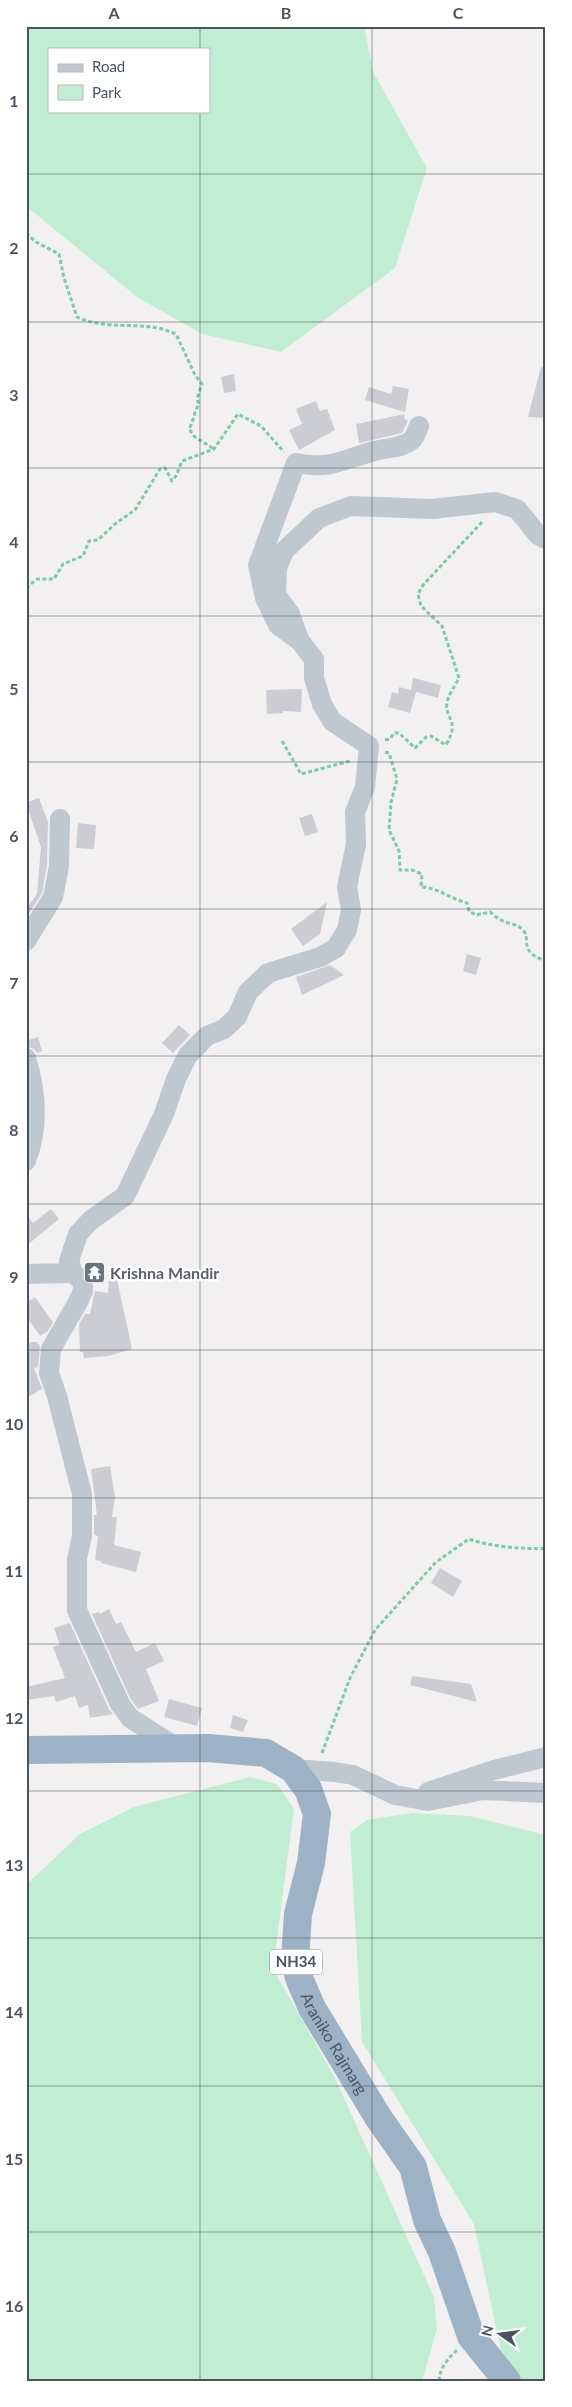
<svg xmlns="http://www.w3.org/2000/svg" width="572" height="2407" viewBox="0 0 572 2407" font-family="Lato,sans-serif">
<rect width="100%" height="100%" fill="#f3f0f1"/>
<!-- green -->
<path fill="#c1eed2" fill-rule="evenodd" d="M26,26H364L373,72L427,168L395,268L281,352L202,334L137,297L26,206ZM49,49H209V111H49Z
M250,1777L277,1784L294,1809L273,1969L334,2076L434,2297L437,2329L422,2381H26V1885L80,1834L134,1807Z
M412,1813L469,1816L546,1835V2381H516L506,2374L474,2224L362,2042L350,1832L367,1820Z"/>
<!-- building -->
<path fill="#cbcdd3" d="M541,367L546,368V418L528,417Z
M234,374L236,391L224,393L221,377Z
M393,386L409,389L405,412L365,400L369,387L391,394Z
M316,401L320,411L327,409L335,430L299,450L289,430L302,424L296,409Z
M405,414L404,418L408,421L402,433L359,443L356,424Z
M413,678L441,685L438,698L416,692L410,713L388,707L392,692L398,694L399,687L411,690Z
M302,689L301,712L283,711V713L267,714L266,690Z
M39,798L48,822L47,865L42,893L26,918V909L37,894L41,847L26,803Z
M312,814L318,832L305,836L299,818Z
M78,823L96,825L94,849L76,848Z
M327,902L320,934L303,946L291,929Z
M467,954L481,958L476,975L463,971Z
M330,965L344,975L302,995L296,977Z
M179,1025L190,1035L173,1053L162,1043Z
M38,1037L42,1051L37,1053L34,1049L26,1046V1041Z
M51,1209L59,1219L26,1246V1214L33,1223Z
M110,1265H114L132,1349L108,1356L84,1358L83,1352H80L79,1324L85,1314H90L95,1291L108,1293Z
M35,1297L53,1322L48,1331L40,1336L26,1316V1303Z
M32,1342H37L40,1346L38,1367L34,1368L42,1389L26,1398V1345Z
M110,1466L115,1497L112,1517H117L114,1545L141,1552L136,1572L101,1563V1561L95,1560L98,1536L94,1535V1515H97L91,1469Z
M440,1568L462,1581L453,1597L431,1583Z
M109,1609L116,1624L121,1622L136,1652L155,1643L164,1661L146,1669L159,1701L138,1709L130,1698L92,1614L99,1612L100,1614Z
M70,1623L109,1709L113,1714L90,1718L88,1705L79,1708L75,1696L56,1702L54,1696L26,1700V1687L65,1678L53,1647L60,1645L54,1628Z
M412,1676L471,1684L477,1702L410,1685Z
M169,1699L202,1708L197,1726L164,1717Z
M233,1715L248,1720L243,1732L230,1728Z"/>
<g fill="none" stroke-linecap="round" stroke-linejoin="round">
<!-- path -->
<path stroke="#7acca2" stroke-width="3" stroke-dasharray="4 2.5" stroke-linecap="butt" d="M26,233L36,242L59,254L64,278L77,317C103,329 131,323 158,328C164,329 170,332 176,334L195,375L202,384L197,399L199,404C194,412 194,420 189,429L195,437L214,449
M26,588L37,579H54L63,564L83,556L89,541L98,540L115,524L135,510L160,469L165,468L172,481L176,476L182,461L214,449L238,414L261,426L284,452
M385,740L390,739L394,733H399L415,748L426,737L431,736L446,745C461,720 444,718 447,703C448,695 455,686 459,678L442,626L421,606L418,594L423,585L483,521
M282,741L301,774L350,761
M385,752L389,753L397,779L391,802L389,830L399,851L400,870H412L422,874L421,887C437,887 451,899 467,903L469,911L476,915L490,912C494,915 498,919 503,921C509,924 517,924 522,929C533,939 516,951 546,961
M322,1753L350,1678L375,1630L436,1562L469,1539C487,1546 526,1550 546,1548
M439,2381C440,2367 448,2359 457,2350"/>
<!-- minor -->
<path stroke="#bfc8cf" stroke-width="20" d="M299,640L278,625L265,598L258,565L296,463C332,470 343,459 375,451C388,447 401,449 412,440C415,437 417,430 419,426
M26,941L53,897L59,866L60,819
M26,1058C37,1093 39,1127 26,1161
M73,1273L69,1261L78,1234L91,1220L125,1196L164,1114L176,1079L188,1055L207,1036L224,1029L237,1017L248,992L268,973L320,957L336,948L347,930L351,910L347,887L356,844L355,812L365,787L369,746L332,721L322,704L314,678V659L299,640L290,614L276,595L277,568L284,551L319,518L351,506L432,509L495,502L517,509L538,535L546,539
M26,1274L73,1273L83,1282V1291L78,1302L51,1349L49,1373L57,1396L82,1494V1536L77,1559V1610L120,1704L130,1718L179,1749
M293,1769L335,1772L353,1775L395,1795L428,1801L483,1790L546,1793
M428,1792L494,1770L546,1757"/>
<!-- trunk -->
<path stroke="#9eb2c6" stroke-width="28" id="s1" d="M26,1750L208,1748L266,1753L293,1769L308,1789L317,1814L311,1863L298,1914L295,1959L299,1978L312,2008L378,2117L413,2167L427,2220L442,2252L471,2336L507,2381"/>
</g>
<!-- grid -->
<path fill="none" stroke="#49545e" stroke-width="1" stroke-opacity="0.55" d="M200,26V49M372,26V2381M200,111V2381M26,174H546M26,322H546M26,468H546M26,616H546M26,762H546M26,909H546M26,1056H546M26,1204H546M26,1350H546M26,1498H546M26,1644H546M26,1791H546M26,1938H546M26,2086H546M26,2232H546"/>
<!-- icons -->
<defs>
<symbol id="temple-square" viewBox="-11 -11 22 22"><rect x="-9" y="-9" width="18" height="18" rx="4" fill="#6b7280" stroke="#fff"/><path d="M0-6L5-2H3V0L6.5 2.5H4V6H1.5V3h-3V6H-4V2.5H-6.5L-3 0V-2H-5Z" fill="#fff"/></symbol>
</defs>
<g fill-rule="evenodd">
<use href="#temple-square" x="82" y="1260" width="25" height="25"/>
</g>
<g text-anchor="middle" stroke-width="5" stroke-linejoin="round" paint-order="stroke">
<!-- shield labels -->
<rect fill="#fff" stroke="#80878e" stroke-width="1" x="270" y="1949.5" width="52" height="25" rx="4"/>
<g font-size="15" font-weight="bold" fill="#49545e">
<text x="296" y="1967">NH34</text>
</g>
<!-- worship labels -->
<g font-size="16" font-weight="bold" fill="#5b616d" stroke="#fff" text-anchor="start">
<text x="110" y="1279">Krishna Mandir</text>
</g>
<!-- street labels -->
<g font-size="16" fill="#49545e" stroke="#fff">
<text dy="6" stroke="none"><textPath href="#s1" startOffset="564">Araniko Rajmarg</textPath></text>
</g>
</g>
<!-- border -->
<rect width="572" height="2407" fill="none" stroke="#ffffff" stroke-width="55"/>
<!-- legend -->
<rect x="48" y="48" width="162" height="65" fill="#ffffff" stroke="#b6bbbf"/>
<rect x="58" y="64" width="25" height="8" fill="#bfc8cf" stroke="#b6bbbf"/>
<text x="92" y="72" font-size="15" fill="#49545e">Road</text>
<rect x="58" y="85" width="25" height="15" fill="#c1eed2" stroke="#b6bbbf"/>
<text x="92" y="98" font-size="15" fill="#49545e">Park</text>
<!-- north arrow -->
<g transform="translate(500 2334) rotate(284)" stroke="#ffffff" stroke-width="4" paint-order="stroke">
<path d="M0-4L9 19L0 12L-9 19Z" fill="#49545e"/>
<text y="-8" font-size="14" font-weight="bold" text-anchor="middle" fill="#49545e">N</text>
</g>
<rect x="28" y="28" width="516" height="2352" fill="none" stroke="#49545e" stroke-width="2"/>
<g font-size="16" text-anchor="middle" font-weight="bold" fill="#49545e">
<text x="114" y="19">A</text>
<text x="286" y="19">B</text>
<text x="458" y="19">C</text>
<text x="14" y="107">1</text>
<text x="14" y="254">2</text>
<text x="14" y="401">3</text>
<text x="14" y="548">4</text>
<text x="14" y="695">5</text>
<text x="14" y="842">6</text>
<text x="14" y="989">7</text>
<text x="14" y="1136">8</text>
<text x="14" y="1283">9</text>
<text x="14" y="1430">10</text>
<text x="14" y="1577">11</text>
<text x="14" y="1724">12</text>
<text x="14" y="1871">13</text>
<text x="14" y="2018">14</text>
<text x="14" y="2165">15</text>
<text x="14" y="2312">16</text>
</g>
</svg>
